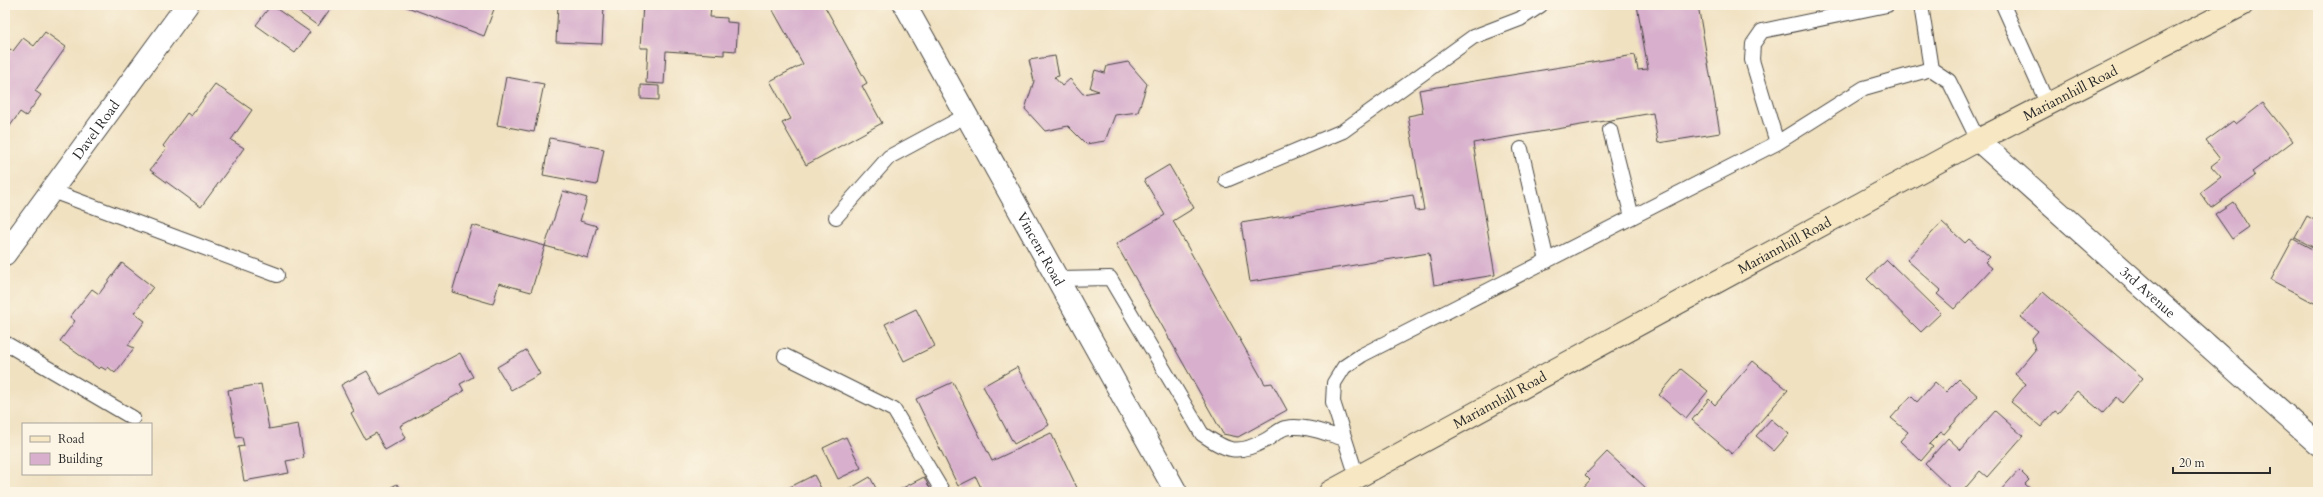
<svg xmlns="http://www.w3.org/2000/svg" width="2323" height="497" viewBox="0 0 2323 497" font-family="Cardo,serif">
<rect width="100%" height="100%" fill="#fcf5e5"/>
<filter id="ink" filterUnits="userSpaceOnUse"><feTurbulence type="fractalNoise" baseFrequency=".025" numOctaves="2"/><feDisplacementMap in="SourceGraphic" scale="8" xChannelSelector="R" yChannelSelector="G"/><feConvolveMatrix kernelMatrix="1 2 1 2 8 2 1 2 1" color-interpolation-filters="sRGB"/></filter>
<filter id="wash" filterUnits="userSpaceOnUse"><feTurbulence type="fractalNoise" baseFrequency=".012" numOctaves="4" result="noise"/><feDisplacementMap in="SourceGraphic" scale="16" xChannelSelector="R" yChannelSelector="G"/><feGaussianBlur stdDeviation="0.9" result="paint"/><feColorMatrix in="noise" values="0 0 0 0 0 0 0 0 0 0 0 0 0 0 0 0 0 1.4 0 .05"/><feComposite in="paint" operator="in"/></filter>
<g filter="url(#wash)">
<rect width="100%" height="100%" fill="#f0e1c1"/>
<g id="blocks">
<!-- building -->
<path fill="#d8b0cd" d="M271,5L310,32L295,53L256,25Z
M289,5H333L318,26Z
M402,5H485L494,9L484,36Z
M558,5H604L602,44L556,42Z
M643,5L711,6L710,17L727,18V22L738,23L736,51L724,50V55L666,51L664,84L646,83L648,48H640Z
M770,5H824L867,83L862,86L882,123L806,165L782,123L791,119L770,81L803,64Z
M1637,5H1698L1720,133L1658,143L1653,113L1473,143L1495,275L1434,285L1429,253L1250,282L1241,223L1413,195L1416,211L1424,210L1408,116L1423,113L1419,90L1635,55L1638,70L1648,69Z
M45,32L66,47L35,91L41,95L26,116L20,112L5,133V46L13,51L23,38L34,46Z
M1055,56L1059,76L1054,77L1062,86L1070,79L1083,94L1099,91L1090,88L1095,70L1105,73L1107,66L1128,62L1147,84L1138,112L1115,115L1105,141L1086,144L1068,126L1045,131L1025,109L1034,81L1029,60Z
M506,77L544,84L534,132L497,125Z
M215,84L252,110L231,140L244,148L201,207L150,170L166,149L163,146L187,113L191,116Z
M641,85L659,86V100L641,99Z
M2263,103L2293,141L2252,172L2255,176L2211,208L2200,193L2221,177L2211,166L2220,159L2206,141L2233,121L2236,124Z
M550,138L604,149L597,185L543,175Z
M1169,165L1194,208L1173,221L1265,384L1272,383L1287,410L1238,437L1223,434L1116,244L1165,215L1144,180Z
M563,191L587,198L580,221L597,226L588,258L545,246Z
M2233,202L2249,227L2232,239L2215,214Z
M2307,216L2318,222V243L2315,248L2295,238Z
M1942,222L1965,243L1969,239L1990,257L1985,262L1992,268L1954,309L1937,294L1941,290L1907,260Z
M472,225L545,246L531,292L499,283L493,304L452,292Z
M2293,239L2318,252V305L2271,280Z
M1887,260L1941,313L1921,332L1867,279Z
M122,263L153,287L134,313L145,321L128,345L134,348L115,373L108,367L106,370L101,367L99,369L60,341L75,321L70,317L92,289L99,294Z
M2043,292L2143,378L2122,403L2117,397L2103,413L2077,391L2058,413L2055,411L2041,427L2011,402L2026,384L2015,374L2035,350L2032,338L2038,331L2021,317Z
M916,309L935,346L904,361L885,324Z
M526,350L540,374L511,390L497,367Z
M460,353L473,377L460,384L464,391L400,426L406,438L385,450L376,433L365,439L351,413L354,411L341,385L367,371L380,395Z
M1753,361L1788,390L1732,454L1692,420L1709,399L1715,405Z
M1017,367L1049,425L1014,444L983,386Z
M1681,369L1708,391L1686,418L1659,395Z
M1959,379L1978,396L1944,434L1941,432L1929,444L1933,447L1921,461L1900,441L1908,432L1891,418L1911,396L1917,402L1935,382L1946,392Z
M953,382L992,461L1051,433L1079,492H983L976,477L958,486L916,399Z
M261,384L269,429L298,424L304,458L286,461L289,473L244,481L238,447L244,446L242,437L236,438L228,390Z
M1995,411L2023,436L1987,477L1980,471L1962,492H1954L1925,464L1948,438L1961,450Z
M1771,419L1789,434L1774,451L1756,436Z
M846,437L861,468L838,479L823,448Z
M1607,452L1646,488L1641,492H1579L1590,480L1585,475Z
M2019,470L2029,480L2025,484L2034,492H1999Z
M814,475L823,492H784V490Z
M870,477L878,492H844Z
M924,477L932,492H895Z
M397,484L402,492H382Z"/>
</g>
</g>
<g filter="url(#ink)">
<use href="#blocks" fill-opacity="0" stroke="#494642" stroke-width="1"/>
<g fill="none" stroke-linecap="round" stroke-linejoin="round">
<defs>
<path id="lane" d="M1921,5L1931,69
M2003,5L2048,105
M1610,130L1632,217
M1777,143L1752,60L1753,44L1762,31L1887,5
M1521,149L1547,261
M1226,180L1343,131L1473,37L1520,19L1541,5
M52,191L277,275
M836,217L889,157L967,115
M1058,279L1110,278L1202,434C1226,450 1236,456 1264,441C1271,438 1278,430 1285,428C1305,424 1327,434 1345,439
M5,343L133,418
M785,356L894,410L943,492
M1357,477L1333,402L1334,383L1344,367L1362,355L1777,143L1864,88L1931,69L1949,81L1978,140"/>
<g id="street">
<path id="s1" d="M905,5L1176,492"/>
<path id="s2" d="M1978,140L2318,444"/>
<path id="s3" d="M5,254L187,5"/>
</g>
<g id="secondary">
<path id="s4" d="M1330,492L1978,140L2242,5"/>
</g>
</defs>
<!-- lane casing -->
<use href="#lane" stroke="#494642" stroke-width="16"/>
<!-- street casing -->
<use href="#street" stroke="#494642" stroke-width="24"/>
<!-- secondary casing -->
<use href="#secondary" stroke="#494642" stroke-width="24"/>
<!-- lane -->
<use href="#lane" stroke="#fff" stroke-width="14"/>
<!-- street -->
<use href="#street" stroke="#fff" stroke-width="22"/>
<!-- secondary -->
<use href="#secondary" stroke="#f7e8c3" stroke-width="22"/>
</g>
</g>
<g text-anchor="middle" stroke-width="3" stroke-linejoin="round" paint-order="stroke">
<!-- street labels -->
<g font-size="14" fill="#2b2b2b" stroke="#fcf5e5">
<text dy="5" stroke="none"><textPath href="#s4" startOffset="841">Mariannhill Road</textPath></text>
<text dy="5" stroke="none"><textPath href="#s3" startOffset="154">Davel Road</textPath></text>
<text dy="5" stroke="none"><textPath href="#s4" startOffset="517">Mariannhill Road</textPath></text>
<text dy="5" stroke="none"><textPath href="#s1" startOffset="279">Vincent Road</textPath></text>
<text dy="5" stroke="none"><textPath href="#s2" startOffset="228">3rd Avenue</textPath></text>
<text dy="5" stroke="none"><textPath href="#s4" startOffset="193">Mariannhill Road</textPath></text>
</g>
</g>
<!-- margin -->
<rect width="2323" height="497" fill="none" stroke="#fcf5e5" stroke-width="20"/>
<!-- legend -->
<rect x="22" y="423" width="130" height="52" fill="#fcf5e5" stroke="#a8a49b"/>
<rect x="30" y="436" width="20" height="6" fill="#f7e8c3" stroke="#a8a49b"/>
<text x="58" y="443" font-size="12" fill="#2b2b2b">Road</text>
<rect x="30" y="453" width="20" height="12" fill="#d8b0cd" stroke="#a8a49b"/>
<text x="58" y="463" font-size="12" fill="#2b2b2b">Building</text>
<!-- scale -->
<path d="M2173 467v6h97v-6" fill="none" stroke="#2b2b2b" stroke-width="2"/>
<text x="2179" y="467" font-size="12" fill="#2b2b2b" stroke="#fcf5e5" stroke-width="3" paint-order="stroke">20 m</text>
</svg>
